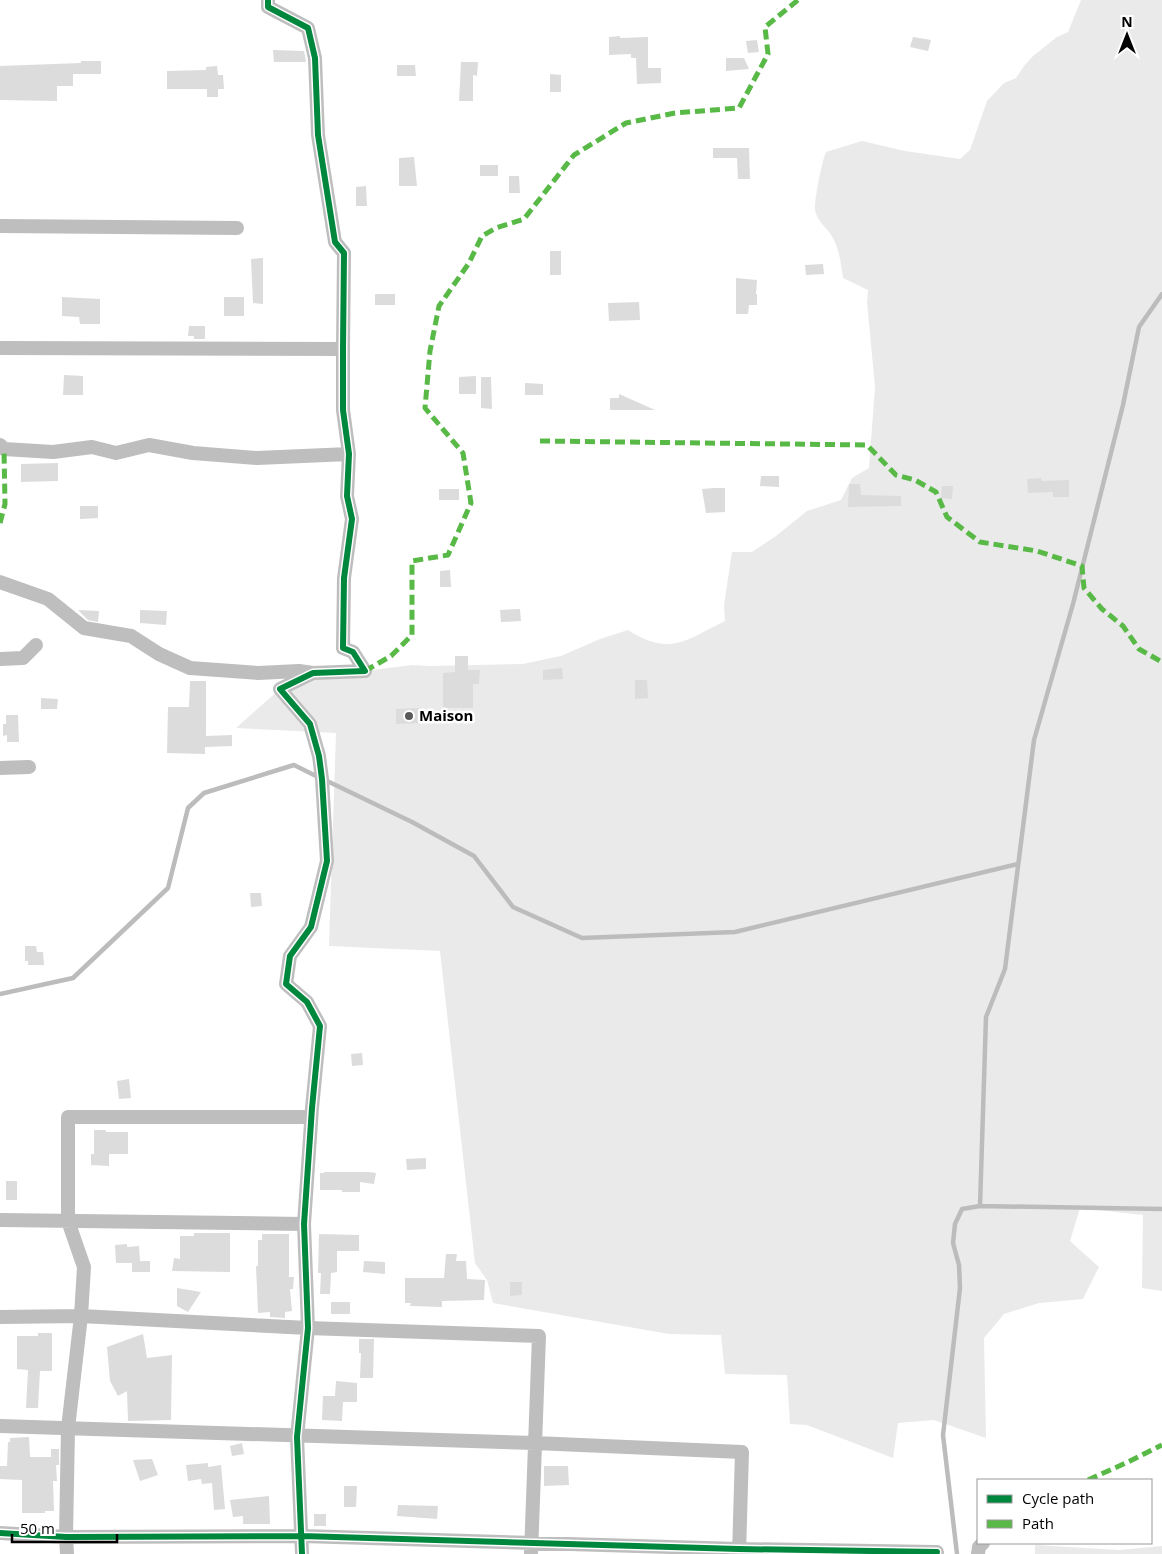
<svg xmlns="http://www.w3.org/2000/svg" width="1162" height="1554" viewBox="0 0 1162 1554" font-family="'Open Sans',sans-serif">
<rect width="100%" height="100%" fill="#fff"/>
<!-- green -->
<path fill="#eaeaea" d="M1081,0H1162V1291L1142,1288L1143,1215L1080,1208L1070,1241L1099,1267L1083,1299L1039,1303L1004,1314L984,1338L986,1438L934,1420L898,1423L893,1458L807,1425L790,1424L787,1375L725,1374L721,1335L669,1334L493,1303L487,1280L475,1263L440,951L329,946L336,733L236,728L280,689L313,673L365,671L412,665L430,666L523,664L561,656L600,639L628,630C670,657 686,640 725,621L724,605L732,552H752L776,536L807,511L841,500L852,478L869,468L875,387L867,302L868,290L843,278C841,265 840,252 834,240C829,229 817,222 815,210C814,201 822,161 826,152L862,141L905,151L960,159L970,150L987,101L1004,83L1016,78L1024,66L1033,56L1057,37L1068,32Z
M1035,1545L1119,1550L1162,1546V1554H1035Z"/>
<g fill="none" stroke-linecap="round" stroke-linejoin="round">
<!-- stream -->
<path stroke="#bcbcbc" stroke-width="4.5" d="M1162,294L1139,327L1123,405L1073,604L1034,740L1005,969L986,1017L980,1206L1162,1209
M325,780L412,822L474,856L513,907L582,938L735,932L1018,864
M0,994L73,978L168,888L188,808L204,793L294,765L318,777
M957,1554L943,1435L960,1288L959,1265L953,1243L955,1224L962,1209L980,1206"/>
</g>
<!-- building -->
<path fill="#dcdcdc" d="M620,36V38L648,37V68H661V83L637,84L636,58H631V54L609,55V37Z
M913,37L931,40L928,51L910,47Z
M757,40L759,52L748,53L746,41Z
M273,50L304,51L306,62H274Z
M726,58H744L749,69L726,71Z
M81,61H101V74H73V86H57V101L0,100V66L81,63Z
M461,62H478L477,76L473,75V101H459Z
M397,65H415L416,76H397Z
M217,66L218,75H223L224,89H218V97H207V89H167V71L206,70V67Z
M550,74L561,75V92H550Z
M713,148H749L750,179H738L737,158H713Z
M414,157L417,186H399V158Z
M480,165H498V176H480Z
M509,176H519L520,193H509Z
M366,186L367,206H356V187Z
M550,251H561V275H550Z
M263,258V304L253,303L251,259Z
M823,264L824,274L806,275L805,265Z
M736,278L757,280L756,294H757V305H749L748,314H736Z
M375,294H395V305H375Z
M62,297L100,299V324H80L79,317L62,316Z
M224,297H244V316H224Z
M639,302L640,320L609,321L608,303Z
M189,326H205V339H194V336H188Z
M64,375L83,376V395H63Z
M476,376V394H459V377Z
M481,377H491L492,409L481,408Z
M525,383L543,384V395H525Z
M619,394L655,410H610V398H619Z
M58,463V481L21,482V464Z
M761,476H779V487L760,486Z
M1041,478L1042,481L1069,480V497H1053V492L1028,493L1027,479Z
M849,484H860L861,495L901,496V506L848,507Z
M942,486H953L952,499L941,498Z
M714,488H725V512L706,513L702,489Z
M439,489H459V500H439Z
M80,506H98V518L80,519Z
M450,570L451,587H440V571Z
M520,609L521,621L501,622L500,610Z
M78,610L99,611L98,622L88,620Z
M140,610L167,611L166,625L140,623Z
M455,656H468V670H480L479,684H473V708H443V673L455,672Z
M562,668L563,679L543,680V670Z
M635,680H647L648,698L635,699Z
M190,681H206V736L232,735V746L205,747V754L167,753L168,707H189Z
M41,698L58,699L57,709H41Z
M422,708V723L396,724V709Z
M6,715H18L19,742H7V735L3,736V724H6Z
M250,893H261L262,906L251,907Z
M25,946H36L37,952H43L44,965H28V961H25Z
M362,1053L363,1065L352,1066L351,1054Z
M129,1079L131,1098L119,1099L117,1081Z
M94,1130H106V1132H128V1154H109V1166L91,1165V1154H94Z
M426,1158V1169L407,1170L406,1159Z
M324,1172H369L376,1173L374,1184L360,1182V1192H342V1190H320V1173H324Z
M6,1181H17V1200H6Z
M194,1233H230V1272L172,1271L174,1258L180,1259V1236H194Z
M262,1234H289V1277H294L293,1289H290L292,1311L285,1312V1318L270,1317V1312L258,1313L256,1266H258V1240H262Z
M319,1234L359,1235V1251H337V1272L331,1273L330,1294H320L321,1273H318Z
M127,1244V1247L139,1246L140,1261H150V1272H132V1263H116L115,1245Z
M446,1254H457L456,1261H466L467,1279L485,1280L484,1300L442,1301V1307L410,1306L411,1303H405V1278H444Z
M364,1261L385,1262V1274L363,1272Z
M510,1282H522V1295L510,1296Z
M177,1288L201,1292L188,1312L177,1306Z
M331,1302H350V1314H331Z
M38,1333H52V1371H40L38,1408H26L28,1370L17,1369V1336H38Z
M143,1334L147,1358L172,1355L171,1420L128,1421L127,1391L118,1396L110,1381L107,1347Z
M359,1339H374L373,1378H360L361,1353H359Z
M336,1381L357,1383V1402H343L342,1421L322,1420L323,1396H335Z
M29,1437L30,1457H51V1449H59V1465H56L57,1481H53L54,1511H45V1513H22V1480L0,1479V1466H7L8,1442H10V1438Z
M242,1443L244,1454L232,1456L230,1446Z
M152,1459L158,1475L140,1481L133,1460Z
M208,1463V1467L221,1465L225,1509L214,1510L212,1483L202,1484L201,1479L188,1481L186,1465Z
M544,1466H568L569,1485L544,1486Z
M344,1486H357L356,1507H344Z
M269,1496L270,1524H243V1516L233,1517L230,1500Z
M398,1505L438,1506L437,1519L397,1516Z
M314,1514H326V1526H314Z"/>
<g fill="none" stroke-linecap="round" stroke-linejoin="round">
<!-- minor -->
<path stroke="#bebebe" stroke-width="14" d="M268,0V7L308,28L315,58L318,135L335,242L344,253L343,349V410L349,454L347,496L352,519L344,578L343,648L353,652L365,671L313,673L280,689L310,724L319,756L322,779L327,861L311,927L290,956L286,984L307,1002L320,1026L312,1108L304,1224L308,1328L297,1437L302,1554
M0,226L237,228
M0,348L343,349
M0,445L4,449L53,452L92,447L116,453L149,445L193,453L257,458L349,454
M0,582L48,599L84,628L131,636L159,654L190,668L258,673L299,671L313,673
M0,659L23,658L36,645
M0,768L29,767
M0,1220L304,1224
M0,1317L81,1316L308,1328L539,1336L531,1554
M0,1426L535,1443L742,1452L739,1554
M0,1533L66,1537L302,1536L739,1549L937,1552
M67,1554L66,1537L68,1428L81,1316L84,1267L68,1221V1117H311
M978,1554L979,1547L983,1543"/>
<!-- quiet -->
<path stroke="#58b947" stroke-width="5" stroke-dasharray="10 5" stroke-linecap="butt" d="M540,441L867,445L896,475L915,480L936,492L947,517L980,542L1037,551L1082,566L1084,588L1102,609L1123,626L1139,649L1162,662
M0,523L5,504L4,449
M365,671L391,656L412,635V561L448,555L471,503L463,453L425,408L430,351L439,306L469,263L482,236L496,228L524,219L574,155L626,123L675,113L739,108L768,54L765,27L798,0
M1088,1480L1128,1462L1162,1445"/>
<defs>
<path id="cycleway" d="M268,0V7L308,28L315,58L318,135L335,242L344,253L343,349V410L349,454L347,496L352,519L344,578L343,648L353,652L365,671L313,673L280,689L310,724L319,756L322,779L327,861L311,927L290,956L286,984L307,1002L320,1026L312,1108L304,1224L308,1328L297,1437L302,1554
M0,1533L66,1537L302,1536L739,1549L937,1552"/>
</defs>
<!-- cycleway casing -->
<use href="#cycleway" stroke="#fff" stroke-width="9"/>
<!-- cycleway -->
<use href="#cycleway" stroke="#00873e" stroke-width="6"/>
</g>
<!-- markers -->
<circle fill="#595959" stroke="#fff" stroke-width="2" cx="409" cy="716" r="5"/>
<g text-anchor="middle" stroke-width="5" stroke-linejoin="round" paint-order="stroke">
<!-- poi labels -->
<g font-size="15" font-weight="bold" fill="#000" stroke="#fff" text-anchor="start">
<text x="419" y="721">Maison</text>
</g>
</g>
<!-- legend -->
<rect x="977" y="1479" width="175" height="65" fill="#ffffff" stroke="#999999"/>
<rect x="987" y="1495" width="25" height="8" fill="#00873e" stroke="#999999"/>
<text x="1022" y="1504" font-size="15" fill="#000000">Cycle path</text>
<rect x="987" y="1520" width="25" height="8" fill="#58b947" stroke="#999999"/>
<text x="1022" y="1529" font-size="15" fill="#000000">Path</text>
<!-- north arrow -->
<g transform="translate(1127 35)" stroke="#ffffff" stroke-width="4" paint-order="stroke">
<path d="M0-4L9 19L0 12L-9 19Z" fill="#000000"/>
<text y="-8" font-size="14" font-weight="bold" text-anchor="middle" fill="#000000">N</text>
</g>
<!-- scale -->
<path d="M12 1534v8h105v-8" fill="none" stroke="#000000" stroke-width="2.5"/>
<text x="20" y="1534" font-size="15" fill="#000000" stroke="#ffffff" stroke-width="4" paint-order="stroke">50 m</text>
</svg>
